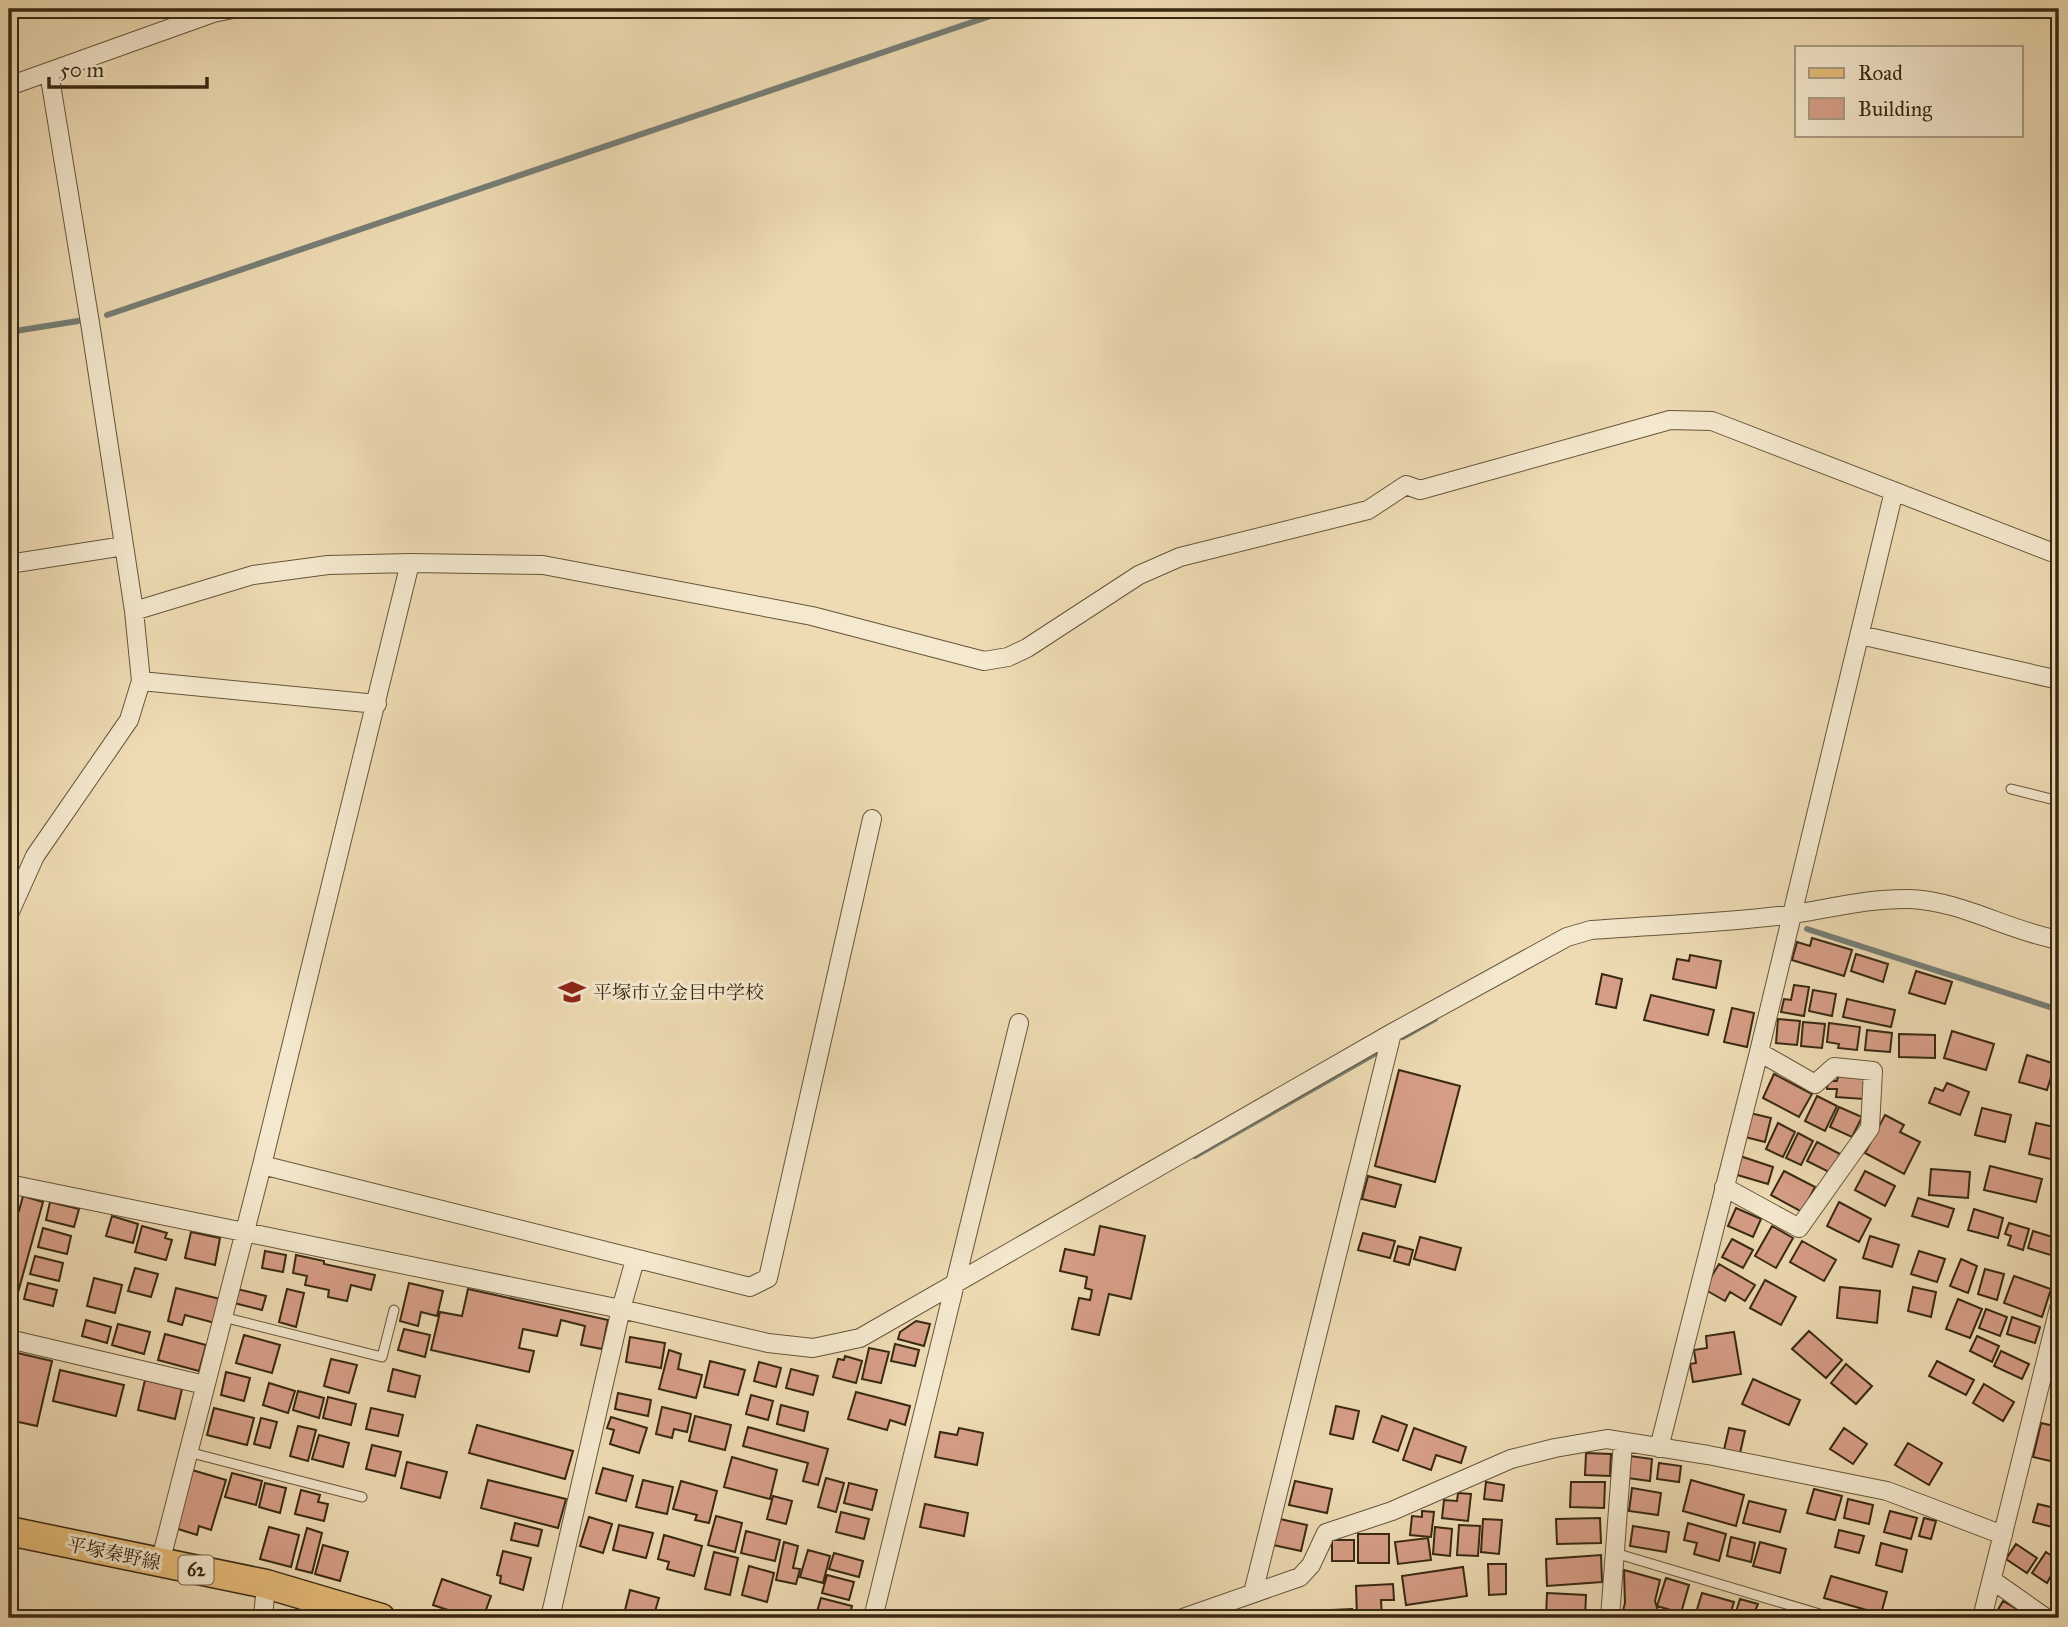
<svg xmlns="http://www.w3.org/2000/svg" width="2068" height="1627" viewBox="0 0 2068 1627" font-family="'IM FELL Great Primer','Noto Serif JP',serif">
<rect width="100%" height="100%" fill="#eedbb3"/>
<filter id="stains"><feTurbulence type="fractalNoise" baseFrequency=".00286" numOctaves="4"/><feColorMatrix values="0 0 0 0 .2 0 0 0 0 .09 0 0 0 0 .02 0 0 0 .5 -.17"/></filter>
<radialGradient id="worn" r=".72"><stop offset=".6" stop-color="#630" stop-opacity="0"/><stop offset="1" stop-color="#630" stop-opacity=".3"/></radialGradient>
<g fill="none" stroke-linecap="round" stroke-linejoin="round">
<!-- stream -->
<path stroke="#767e76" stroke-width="6" d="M107,315L1011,9
M9,332L78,321
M1807,929L2059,1010
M1403,1037L1435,1019
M1195,1156L1376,1053"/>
</g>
<!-- building -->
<path fill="#d79e87" stroke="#382812" stroke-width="2" d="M1812,938L1852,950L1844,976L1792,960L1797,942L1810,946Z
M1856,954L1888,964L1883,982L1851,971Z
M1690,955L1721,961L1716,988L1673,979L1677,959L1689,961Z
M1916,971L1952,982L1945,1004L1909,993Z
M1602,974L1622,979L1616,1008L1596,1004Z
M1794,985L1809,987L1804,1016L1781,1012L1784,999L1791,1000Z
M1813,990L1836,994L1832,1016L1809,1011Z
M1651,995L1714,1010L1708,1035L1644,1020Z
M1847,999L1895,1010L1891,1027L1843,1017Z
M1732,1008L1754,1013L1747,1047L1724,1042Z
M1778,1019L1800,1021L1797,1045L1776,1043Z
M1803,1022L1825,1024L1822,1048L1801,1046Z
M1829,1023L1860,1027L1857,1050L1838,1048L1839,1044L1827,1042Z
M1867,1030L1892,1033L1890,1052L1865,1050Z
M1952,1031L1994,1044L1986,1070L1944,1058Z
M1899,1034L1935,1035V1058L1899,1057Z
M2027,1055L2055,1064L2047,1090L2019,1082Z
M1399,1070L1460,1086L1435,1182L1375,1166Z
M1774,1074L1812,1094L1799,1117L1763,1098Z
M1838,1076L1866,1078L1864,1099L1836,1097L1837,1089H1827L1828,1081H1837Z
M1947,1083L1969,1092L1960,1115L1929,1103L1935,1088L1943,1091Z
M1817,1096L1837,1106L1825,1131L1805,1121Z
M1839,1107L1862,1117L1852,1137L1830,1127Z
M1982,1108L2011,1115L2005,1142L1975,1135Z
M1750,1113L1771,1118L1765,1142L1745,1137Z
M1885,1115L1904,1125L1900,1132L1920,1142L1904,1174L1865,1153Z
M1778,1123L1795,1132L1783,1157L1766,1149Z
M2036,1123L2059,1128V1161L2029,1154Z
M1798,1133L1813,1141L1801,1165L1786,1158Z
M1817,1142L1840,1154L1831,1173L1807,1161Z
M1740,1156L1773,1167L1768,1184L1734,1174Z
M1990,1166L2042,1179L2036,1202L1984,1190Z
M1931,1169L1970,1172L1968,1198L1929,1195Z
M1784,1171L1815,1187L1802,1212L1771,1195Z
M1865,1171L1895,1186L1885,1206L1855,1190Z
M1368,1176L1401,1185L1395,1207L1362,1199Z
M23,1196L43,1202L9,1325V1214L10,1208L19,1211Z
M1918,1198L1954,1209L1948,1227L1912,1216Z
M50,1202L79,1209L74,1227L46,1220Z
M1839,1202L1871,1219L1859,1242L1827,1226Z
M1736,1208L1761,1219L1753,1237L1728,1226Z
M1974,1209L2003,1218L1998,1238L1968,1230Z
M112,1216L138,1224L133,1243L106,1236Z
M2009,1223L2029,1229L2023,1250L2008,1245L2011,1236L2005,1234Z
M142,1226L167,1233L165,1238L172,1240L166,1260L135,1252Z
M1100,1226L1145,1236L1131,1299L1109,1294L1099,1335L1072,1329L1079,1298L1090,1300L1092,1290L1085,1288L1087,1277L1060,1271L1065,1249L1094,1255Z
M1772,1226L1793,1238L1776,1268L1755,1256Z
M43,1228L71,1236L67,1254L38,1247Z
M2033,1231L2059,1239L2057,1257L2028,1248Z
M191,1232L220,1238L215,1265L185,1258Z
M1363,1233L1395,1241L1390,1258L1358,1250Z
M1870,1236L1899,1245L1892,1267L1863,1258Z
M1420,1237L1461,1248L1455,1270L1414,1259Z
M1732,1239L1753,1250L1743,1268L1722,1257Z
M1802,1241L1836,1260L1824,1281L1790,1262Z
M1398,1246L1413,1250L1409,1265L1394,1261Z
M265,1251L286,1255L283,1272L262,1268Z
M1919,1251L1945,1259L1937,1282L1911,1274Z
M296,1255L324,1261V1264L375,1275L371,1290L351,1285L347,1301L328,1297L329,1290L305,1285L307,1276L293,1273Z
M35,1256L63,1263L59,1281L30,1274Z
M1961,1259L1977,1266L1968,1293L1950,1286Z
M1719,1264L1755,1285L1745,1301L1730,1292L1725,1301L1704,1289Z
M135,1268L158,1274L151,1297L128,1291Z
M1985,1269L2004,1274L1997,1300L1978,1294Z
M2014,1276L2051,1289L2042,1317L2004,1303Z
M94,1278L122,1285L115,1313L87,1306Z
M1765,1280L1796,1297L1781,1325L1750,1308Z
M28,1283L57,1290L53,1306L24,1299Z
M409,1283L443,1291L437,1316L421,1312L418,1326L400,1321Z
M1840,1287L1880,1291L1877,1323L1837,1318Z
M1913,1287L1936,1292L1931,1317L1908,1311Z
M176,1288L220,1299L215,1323L185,1315L182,1325L168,1321Z
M237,1289L266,1296L262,1310L234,1303Z
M287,1289L304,1293L296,1327L279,1322Z
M468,1289L608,1320L602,1349L581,1345L585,1326L561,1320L557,1336L523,1329L519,1348L534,1351L529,1372L431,1350L440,1312L462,1316Z
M1958,1299L1982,1309L1970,1338L1946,1329Z
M1986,1309L2007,1317L2000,1336L1979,1328Z
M2012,1317L2040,1327L2035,1343L2007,1334Z
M86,1320L111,1327L107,1343L82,1336Z
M916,1321L930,1324L924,1346L898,1339L900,1332Z
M118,1324L150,1332L144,1354L112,1345Z
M404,1329L430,1335L425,1357L398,1350Z
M1809,1331L1842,1360L1826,1378L1792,1349Z
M1734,1332L1741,1374L1693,1382L1690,1364L1696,1363L1694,1350L1707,1348L1706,1336Z
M165,1334L206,1345L199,1371L158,1360Z
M244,1335L280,1345L272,1373L236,1363Z
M1977,1336L1999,1346L1992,1362L1970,1351Z
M630,1337L665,1343L661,1368L626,1362Z
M895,1344L919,1350L915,1366L891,1361Z
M869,1348L889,1352L881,1383L862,1379Z
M669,1350L681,1354L678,1369L702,1375L696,1398L659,1389Z
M9,1351L52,1361L37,1426L9,1420Z
M2001,1351L2029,1364L2022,1379L1994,1366Z
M845,1356L862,1361L856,1383L833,1377L838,1359L844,1360Z
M331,1359L357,1365L349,1393L324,1386Z
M710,1361L745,1370L738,1395L704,1387Z
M1937,1361L1974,1380L1966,1395L1929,1376Z
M759,1362L781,1368L776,1387L754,1381Z
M1846,1364L1872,1386L1856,1404L1831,1383Z
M393,1369L420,1376L415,1397L388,1391Z
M791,1369L818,1376L813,1395L786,1388Z
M60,1370L124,1385L116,1416L53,1401Z
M226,1372L250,1378L244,1401L221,1395Z
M1753,1379L1800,1400L1789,1425L1742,1404Z
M145,1380L182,1389L175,1419L138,1410Z
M269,1383L295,1391L288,1413L263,1405Z
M1984,1384L2014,1402L2003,1421L1973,1403Z
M298,1391L324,1398L319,1418L293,1410Z
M856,1392L910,1406L905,1425L890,1420L887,1430L848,1419Z
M618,1393L651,1400L648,1416L615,1409Z
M751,1395L773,1401L768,1420L746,1414Z
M328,1397L356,1404L351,1425L323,1418Z
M781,1405L808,1412L804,1431L777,1424Z
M1336,1406L1359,1411L1353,1439L1330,1434Z
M662,1407L691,1414L687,1432L674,1429L672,1438L656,1434Z
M214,1408L254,1418L247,1445L207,1435Z
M371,1408L403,1415L398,1436L366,1429Z
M695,1416L731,1425L725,1450L689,1441Z
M1382,1416L1407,1425L1398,1451L1373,1442Z
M611,1417L647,1428L639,1453L610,1444L614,1430L607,1428Z
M261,1418L277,1422L270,1448L254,1444Z
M2041,1423L2059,1427V1463L2033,1457Z
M477,1425L573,1451L565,1479L469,1453Z
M298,1426L316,1430L308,1461L290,1456Z
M748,1427L828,1449L818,1485L803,1481L808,1463L743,1446Z
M959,1428L983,1433L977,1465L935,1457L940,1432L957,1435Z
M1414,1428L1466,1447L1461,1463L1436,1455L1431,1470L1403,1460Z
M1729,1428L1745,1431L1740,1453L1724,1450Z
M1844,1428L1867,1444L1853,1464L1830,1449Z
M319,1435L349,1443L343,1467L312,1459Z
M1908,1443L1942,1463L1929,1485L1895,1465Z
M372,1445L401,1452L395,1476L366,1469Z
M1586,1453L1611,1454L1610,1476L1585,1475Z
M1630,1456L1652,1459L1650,1481L1627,1478Z
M732,1457L777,1470L770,1499L724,1487Z
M407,1462L447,1472L440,1498L401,1488Z
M1659,1463L1681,1466L1679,1482L1657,1479Z
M603,1468L633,1476L626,1501L596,1493Z
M192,1470L226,1480L211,1530L199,1526L197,1535L175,1528Z
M232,1473L262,1481L256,1505L225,1497Z
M826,1478L844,1483L836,1512L818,1507Z
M488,1480L566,1499L558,1528L481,1508Z
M643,1480L673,1487L667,1514L636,1507Z
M1691,1480L1744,1495L1736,1526L1683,1511Z
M681,1481L717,1491L709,1523L695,1520L697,1515L673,1509Z
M1295,1481L1332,1489L1327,1513L1289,1505Z
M1486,1482L1504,1485L1502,1501L1484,1499Z
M1571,1482H1605L1604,1508L1570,1507Z
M265,1483L286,1488L280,1513L259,1507Z
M849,1483L877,1490L872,1510L844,1503Z
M1632,1488L1661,1493L1658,1515L1629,1511Z
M1814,1489L1842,1496L1835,1520L1807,1513Z
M301,1490L320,1495L318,1502L328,1504L324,1521L295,1514Z
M1458,1493L1471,1494L1468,1521L1442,1518L1444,1500L1457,1501Z
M773,1496L792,1501L786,1524L767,1519Z
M1848,1499L1873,1505L1869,1524L1844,1518Z
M1749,1501L1786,1510L1780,1532L1743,1523Z
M925,1504L968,1513L964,1536L920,1527Z
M2038,1504L2059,1509L2056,1528L2033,1522Z
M1422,1511L1434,1512L1431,1537L1410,1535L1412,1516L1422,1517Z
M1890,1511L1917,1518L1911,1539L1884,1532Z
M841,1512L869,1519L864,1539L836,1532Z
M716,1516L742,1523L735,1552L708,1545Z
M589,1517L612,1524L603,1553L580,1546Z
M1600,1518L1601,1543L1557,1544L1556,1519Z
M1924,1518L1936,1521L1931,1539L1919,1536Z
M1280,1519L1307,1525L1301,1551L1273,1545Z
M1483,1519L1502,1520L1499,1554L1481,1552Z
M515,1523L542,1530L538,1546L511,1540Z
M1688,1523L1726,1534L1719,1561L1694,1554L1697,1543L1684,1540Z
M619,1525L653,1533L646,1558L613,1550Z
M1459,1525L1480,1526L1478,1556L1457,1555Z
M1633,1526L1669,1532L1666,1552L1630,1546Z
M269,1527L299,1535L291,1567L260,1559Z
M1435,1527L1452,1529L1450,1556L1433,1554Z
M307,1528L322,1533L312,1573L296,1569Z
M1839,1530L1864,1536L1859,1553L1835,1547Z
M746,1531L780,1540L775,1561L741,1553Z
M1358,1534H1389V1563H1358Z
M664,1535L702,1546L694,1576L667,1569L669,1562L658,1559Z
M1731,1537L1755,1543L1751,1562L1727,1556Z
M1428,1538L1431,1560L1398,1564L1395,1542Z
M1332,1540H1354V1561H1332Z
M784,1542L798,1546L793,1568L800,1569L796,1584L776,1580Z
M1760,1542L1786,1549L1780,1573L1753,1566Z
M1881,1543L1907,1550L1902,1572L1876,1565Z
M2016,1544L2037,1558L2027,1573L2006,1559Z
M323,1545L348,1552L340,1581L315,1574Z
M808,1550L830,1556L823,1583L800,1577Z
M503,1551L531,1558L523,1590L500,1583L501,1576L497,1575Z
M714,1552L738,1558L730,1595L705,1589Z
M2046,1552L2059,1561L2047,1583L2032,1573Z
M834,1553L863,1561L859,1577L829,1569Z
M1601,1555L1602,1582L1547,1586L1546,1559Z
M1488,1564H1506V1594L1489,1595Z
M749,1566L774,1573L767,1602L742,1595Z
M1463,1567L1467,1596L1406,1605L1402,1576Z
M1624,1570L1660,1580L1655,1601L1660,1618H1621L1625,1603Z
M827,1575L854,1582L849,1600L822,1593Z
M1831,1576L1887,1592L1881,1614L1824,1598Z
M1666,1578L1689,1585L1681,1613L1657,1606Z
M442,1579L491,1596L483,1618H472L433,1605Z
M1393,1584L1394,1600H1381L1382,1618H1357L1356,1586Z
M630,1590L659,1598L653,1618H623Z
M1547,1593L1586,1595L1585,1618H1546Z
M1702,1593L1734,1602L1729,1618H1702L1695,1616Z
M821,1598L852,1606L849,1618H831L816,1615Z
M1740,1599L1758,1604L1755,1611L1762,1613L1760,1618H1734Z
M2003,1601L2029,1616L2028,1618H1993Z
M1352,1609V1618H1311L1310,1611Z"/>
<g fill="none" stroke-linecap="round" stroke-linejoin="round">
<defs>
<path id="service" d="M2011,789L2059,801
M223,1317L382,1357L394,1310
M188,1452L362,1497
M1615,1553L1833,1618"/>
<path id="minor" d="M9,86L213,13L233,9
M9,564L124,546
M134,611L253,575L328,565L410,563L543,565L812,616L984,661L1008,657L1027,648L1139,575L1180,557L1368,510L1406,485L1420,490L1670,420L1712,421L2059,555
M1860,635L2059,680
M141,681L377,704
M9,914L35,856L129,720L141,681L134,611L91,329L49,72
M262,1165L750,1287L768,1278L872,819
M9,1184L621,1309L768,1343L813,1348L860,1338L1392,1033L1567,937L1591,930C1658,925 1727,923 1794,914C1832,908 1870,898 1910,899C1961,901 2009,931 2059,940
M1724,1187L1799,1228L1870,1128L1873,1071L1834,1067L1815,1084L1759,1052
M9,1339L205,1385
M1659,1448L1759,1052L1894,491
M160,1563L262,1165L410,563
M1992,1580L2046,1618
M1253,1593L1392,1033
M263,1618L266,1584
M550,1618L621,1309L635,1260
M873,1618L1019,1023
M1183,1618L1300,1577L1311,1565L1326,1533L1392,1511L1511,1459L1555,1448L1607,1439L1708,1455L1887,1491L2003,1535
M1610,1618L1623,1442
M1982,1618L2059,1308"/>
<path id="primary" d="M9,1531L266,1584L381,1618"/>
</defs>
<!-- service casing -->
<use href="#service" stroke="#66553a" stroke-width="11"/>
<!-- minor casing -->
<use href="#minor" stroke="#66553a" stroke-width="20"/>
<!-- primary casing -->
<use href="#primary" stroke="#382812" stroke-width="31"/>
<!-- service -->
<use href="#service" stroke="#f4e8ce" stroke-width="9"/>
<!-- minor -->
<use href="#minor" stroke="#f4e8ce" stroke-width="18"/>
<!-- primary -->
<use href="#primary" stroke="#e7be7a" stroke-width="28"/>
</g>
<!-- icons -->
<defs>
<symbol id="school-bare" viewBox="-9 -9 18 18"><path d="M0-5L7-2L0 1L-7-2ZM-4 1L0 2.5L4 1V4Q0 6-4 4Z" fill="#8f2418" stroke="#f4e8ce" stroke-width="2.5" paint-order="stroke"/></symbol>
</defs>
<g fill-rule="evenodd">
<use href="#school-bare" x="553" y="973" width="38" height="38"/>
</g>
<g text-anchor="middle" stroke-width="6" stroke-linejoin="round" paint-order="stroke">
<!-- shield labels -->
<rect fill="#f4e8ce" stroke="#70624a" stroke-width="2" x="178.5" y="1555.5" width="35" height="29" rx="5"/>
<g font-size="18" font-weight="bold" fill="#382812">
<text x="196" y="1576">62</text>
</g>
<!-- poi labels -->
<g font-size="19" fill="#382812" stroke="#f4e8ce" text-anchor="start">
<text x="593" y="999">平塚市立金目中学校</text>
</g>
<!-- street labels -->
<g font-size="19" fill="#382812" stroke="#f4e8ce">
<text transform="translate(114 1553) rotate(12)" y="7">平塚秦野線</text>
</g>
</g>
<!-- margin -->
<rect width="2068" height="1627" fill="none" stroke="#eedbb3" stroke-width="35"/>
<rect x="10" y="10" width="2047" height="1606" fill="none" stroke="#382812" stroke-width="3.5"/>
<rect x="18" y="18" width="2033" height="1592" fill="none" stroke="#382812" stroke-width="2"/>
<!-- legend -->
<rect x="1795" y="46" width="228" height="91" fill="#f4e8ce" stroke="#a99b83" stroke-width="2"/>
<rect x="1809" y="68" width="35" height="10" fill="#e7be7a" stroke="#a99b83" stroke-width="2"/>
<text x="1858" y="80" font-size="21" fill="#382812">Road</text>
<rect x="1809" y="98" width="35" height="21" fill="#d79e87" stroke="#a99b83" stroke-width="2"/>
<text x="1858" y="116" font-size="21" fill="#382812">Building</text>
<!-- scale -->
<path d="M49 77v10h158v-10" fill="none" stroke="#382812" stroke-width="3.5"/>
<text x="60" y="77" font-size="21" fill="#382812" stroke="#f4e8ce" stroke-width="5" paint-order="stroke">50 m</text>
<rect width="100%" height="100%" filter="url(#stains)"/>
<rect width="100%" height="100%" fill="url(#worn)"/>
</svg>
